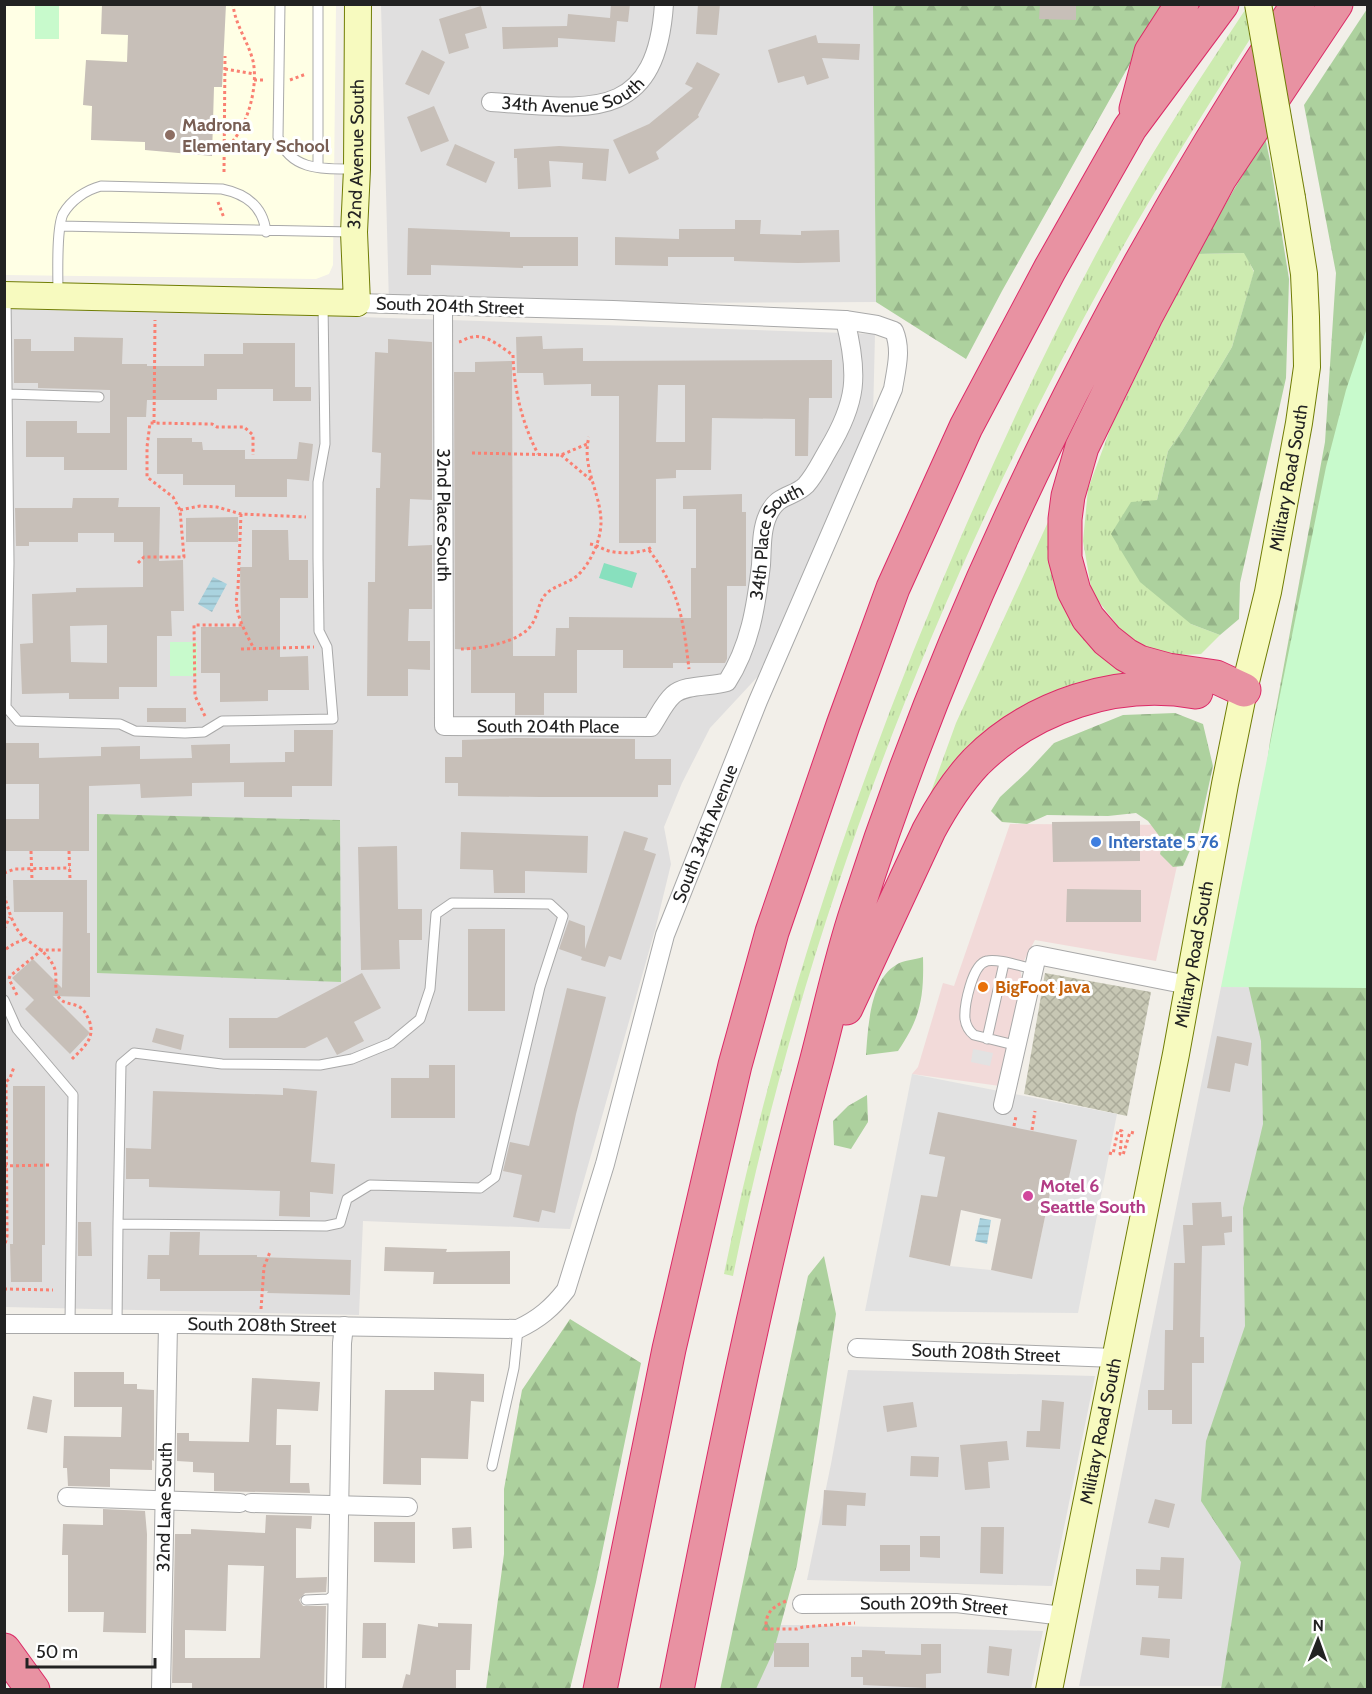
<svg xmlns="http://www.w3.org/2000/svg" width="1372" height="1694" viewBox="0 0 1372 1694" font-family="Cabin,sans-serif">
<defs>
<pattern id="construction-cross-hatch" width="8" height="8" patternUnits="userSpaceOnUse" patternTransform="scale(1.5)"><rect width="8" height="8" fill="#c7c7b4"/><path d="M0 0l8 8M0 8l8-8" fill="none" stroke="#abab9a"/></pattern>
<pattern id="grass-tufts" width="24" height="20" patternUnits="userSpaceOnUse" patternTransform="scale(1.5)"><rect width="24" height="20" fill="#cdebb0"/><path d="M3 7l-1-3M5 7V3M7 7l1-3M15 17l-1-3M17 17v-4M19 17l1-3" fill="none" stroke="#b0c997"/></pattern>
<pattern id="forest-firs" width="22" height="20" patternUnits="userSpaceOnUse" patternTransform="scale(1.5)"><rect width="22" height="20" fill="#add19e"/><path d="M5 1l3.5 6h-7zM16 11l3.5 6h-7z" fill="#95b388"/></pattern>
<pattern id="water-rules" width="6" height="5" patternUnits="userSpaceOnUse" patternTransform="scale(1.5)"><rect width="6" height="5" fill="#aad3df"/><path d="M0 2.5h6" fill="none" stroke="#92b5bf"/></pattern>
</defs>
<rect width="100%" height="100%" fill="#f2efe9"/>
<!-- residential -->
<path fill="#e0dfdf" d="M381,5H873L876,302L389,304Z
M5,309L359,317L875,334L873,417L763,671L710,728L682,783L664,827L671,864L655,930L570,1229L363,1221L359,1315L5,1307Z
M1221,987L1367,988V1686H1079Z
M848,1370L1095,1376L1052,1586L807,1580L831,1464Z
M765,1625H798L1043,1631L1031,1689L752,1690Z"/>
<!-- commercial -->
<path fill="#f2dad9" d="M1010,824L1186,825L1156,961L1035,940L1020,968L1022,980L1000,1086L912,1074L918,1067L943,983L954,986Z"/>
<!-- education -->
<path fill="#ffffe5" d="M5,5H336L333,265L329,274L316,279L5,275Z"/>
<!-- construction -->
<path fill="url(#construction-cross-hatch)" d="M1045,973L1151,992L1127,1116L1024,1094Z"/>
<!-- grass -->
<path fill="url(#grass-tufts)" d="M1245,10L1250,39C1201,117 1151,195 1106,277C935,588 803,927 733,1276L724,1274C776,1021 858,775 960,539C1010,424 1063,312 1124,203C1161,137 1203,74 1245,10Z
M1245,253L1254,272L1232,347L1182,431L1168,451L1157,500L1191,624L1220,635L1201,654L1163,656L1125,635L1092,593L1083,541L1088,489L1111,427L1196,254Z
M1059,498L1054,551L1147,682L1123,683L927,803L956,723Z"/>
<!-- forest -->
<path fill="url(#forest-firs)" d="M873,5H1163L1002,291L966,359L876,302Z
M1367,9V1689H1221L1241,1562L1201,1501L1206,1441L1245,1326L1243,1208L1263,1124L1261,1041L1242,958L1270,741L1325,442L1336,273L1304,105Z
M1265,137L1270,161L1289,279L1286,378L1240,583L1239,619L1220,635L1191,624L1140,582L1111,534L1131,502L1157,500L1168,451L1182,431L1232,347L1254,271L1244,253L1196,254Z
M1175,713L1203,724L1213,766L1199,830L1183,866L1173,867L1160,854L1163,841L1148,821L1136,813L1108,816L1047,815L1027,824L1002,822L991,811L1000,797L1028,771L1054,743L1123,715Z
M97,814L340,820L341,982L97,973Z
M923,957C924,997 921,1017 898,1051L866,1055C868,1028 870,980 896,965C903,960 915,960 923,957Z
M867,1095L868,1122L851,1149L834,1145L833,1121L848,1106Z
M824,1256L836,1314L818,1433L797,1565L774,1650L756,1689L720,1690L808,1276Z
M570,1319L641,1363L596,1582L570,1689H486L504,1554V1489L522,1390Z"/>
<!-- park -->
<path fill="#c8facc" d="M35,5H59V39H35Z
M1367,328V988L1221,987L1326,467L1346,390Z
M170,642H197V676H170Z"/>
<!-- pitch -->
<path fill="#88e0be" d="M604,563L637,573L632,588L599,578Z"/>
<!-- parking -->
<path fill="#e2e2e2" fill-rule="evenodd" d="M973,1049L993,1053L990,1066L971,1062Z
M912,1074L1117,1114L1078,1313L865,1311ZM1076,1140L1068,1182L1053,1179L1032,1278L991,1270L950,1266L909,1257L921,1195L937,1197L945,1157L930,1154Z"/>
<!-- water -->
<path fill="url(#water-rules)" d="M213,577L227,584L212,612L198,604Z
M980,1218L991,1220L987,1244L975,1241Z"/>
<!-- building -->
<path fill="#c7bfb8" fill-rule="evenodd" d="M102,4H226L222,87H214L212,156L145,150V142L91,140L92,106L83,105L86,60L127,62L128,35L101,34Z
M611,4H630L628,22L617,21L615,42L558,38V47L503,49L502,27L567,26L568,14L610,18Z
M698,4H720L717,35L696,34Z
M1040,4H1076V20L1039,19Z
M481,6L487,28L465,34L469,48L449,54L439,19Z
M816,35L818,43L860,44L859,60L822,58L829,78L807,85L804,76L778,83L768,50Z
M422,50L445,62L429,95L405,84Z
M697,62L720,74L698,115L699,117L656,152L659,159L629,174L613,140L649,124L693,88L685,84Z
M434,106L449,141L421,152L407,117Z
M455,144L495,162L486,183L446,165Z
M559,146L609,149L606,181L582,179L583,163L549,161L551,187L518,189L517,158H514V149Z
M735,220H761L760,234L801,235V231L839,230L840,262L798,263L734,261V257H668V266L615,265V237L679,239V229H735Z
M408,228L510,232V237H578V266H523V268L431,265V275H407Z
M542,336L543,349L583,348V361L832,360V398H809L808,456H795V419L712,418L711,470H676V478L656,479V543H619V396H591V384L544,385L543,373H517L516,337ZM658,385H685V442H656Z
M74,337L123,338L122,364H147V366H204V354H243V343H295V387H311V401H273V389H217V400H147L146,417H127V470H64V457H26V421H77V433H110V390L38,388V383H14V339H31V351H74Z
M388,339L432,342V500L410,499L408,546L432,545V609H409L408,641H430V670L408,669V696H367L368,582H375L376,488H380L381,453L372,452L375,352L388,353Z
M512,361L513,656H555L556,628H569V617L691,618V568H696V509H683V496L742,494V512H746V586H727V659L725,663H673V668H623V650H577V693H544V715H515V693H471V650L455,649L454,372H475V362Z
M157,438H192V442H202L203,450H245V459H297L299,442L313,444L309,481L287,479V497H235V485H183V474H157Z
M73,498H119L118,507H160L159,561L183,560L184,611H171L172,636H157V687H119V699H69V693L22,694L20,644L33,643L32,594L76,592V588L143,587V542H114V533H78V542H29V546H16L15,508H72ZM107,625V663L71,662L70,626Z
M238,517V542H186V518Z
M252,530H288L289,560H308V598H280V657L308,656L309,690H268V701L220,702V673H201V627H241L240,567H252Z
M147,708H186V722H147Z
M294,730H333L332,786H292V797H244V782L192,783V796L141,798L140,784L89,786V851H4V819H39V784H4V743H39V758L101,756V747L140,746V759L192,758L191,745L230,744V763L285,762V752H294Z
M516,738L635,739V759H671V785H658V797H540L458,796V783H445V757H462V740Z
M1140,821V861L1053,862L1052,822Z
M624,831L648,838L644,850L656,854L621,960L609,956L605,967L581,960L582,957L559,949L569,920L585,926V949Z
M461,832L588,836L587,873L525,871V893H494L493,870L460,869Z
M397,846L398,909H422V940H399L400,969L361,970L358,847Z
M13,880H87V933H90V997L53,996L90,1033L70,1054L25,1009L34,1000L12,978L33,959L62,988L63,912H14Z
M1067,889L1141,890V922H1066Z
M468,929H505V1011H468Z
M362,973L381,1008L354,1022L364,1041L337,1055L327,1037L305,1048H229V1018H277Z
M567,988L606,997L576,1114L555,1213L542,1210L539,1222L513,1217L522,1175L503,1171L510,1142L529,1146Z
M156,1028L184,1035L181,1050L152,1042Z
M1217,1036L1252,1043L1248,1066L1235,1063L1230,1092L1207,1088Z
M429,1065H455V1118H391V1078H429Z
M13,1086H45V1245H42V1282H11L10,1244H13Z
M283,1088L317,1091L311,1162L335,1164L333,1194L310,1192V1217L279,1216L280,1191L149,1187V1179H126V1148L151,1149L153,1091L283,1095Z
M938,1112L1077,1140L1068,1182L1053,1179L1032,1279L991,1270L1001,1219L961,1210L950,1266L909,1257L921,1195L937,1197L945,1157L929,1154Z
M1221,1202L1222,1217L1232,1216V1232L1224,1233L1225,1245L1202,1246L1200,1337H1204V1363H1192V1424H1172V1410H1148V1390H1164L1165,1330H1173L1174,1263H1185L1183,1225H1193L1192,1203Z
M78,1222H91L92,1256H78Z
M170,1232H200L199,1255H257V1257L351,1260L350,1295L267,1293L268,1291H160V1279H147L148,1255H169Z
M385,1247L447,1249L446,1252L510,1251V1284H433L434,1272L384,1271Z
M74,1372H124V1384H137V1389L154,1390V1461L152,1460V1470L110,1469V1487L68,1486L67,1468H63L64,1436L121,1437L122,1407H74Z
M434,1372L484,1374V1402L471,1401L468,1459L421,1458V1485L383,1484L385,1390H434Z
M252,1378L320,1382L318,1411L277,1409L276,1445H291L290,1483H309L310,1493L214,1491V1473L193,1472V1462L177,1461V1433H189V1441L249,1442Z
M33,1396L52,1400L47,1433L27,1429Z
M1042,1400L1064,1402L1060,1449L1026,1447L1027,1431H1040Z
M913,1402L917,1427L887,1432L883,1406Z
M1007,1441L1009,1460L988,1462L990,1488L965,1490L960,1445Z
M911,1456L939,1457L938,1477L910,1476Z
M824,1490L866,1493L865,1506L847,1505L846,1526L822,1525Z
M1155,1499L1175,1504L1169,1528L1148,1523Z
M103,1509L145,1511L147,1534L146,1633L103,1632L104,1612H68V1555H62L63,1524L103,1525Z
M266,1515L312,1516L311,1529L296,1528V1578L327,1577L326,1592L305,1593L299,1600L303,1606H326L324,1689H192V1683H172L175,1534H191V1529L265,1533ZM228,1565L264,1566L260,1658H185V1630L226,1631Z
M374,1522H415V1563L374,1562Z
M471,1527L472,1548L453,1549L452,1528Z
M981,1527H1004L1003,1574L980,1573Z
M920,1536H940V1558L920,1557Z
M880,1545H910V1571H880Z
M1161,1557L1184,1558L1182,1599L1158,1598L1159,1586L1136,1585V1569L1160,1570Z
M363,1623H386V1658H362Z
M438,1623L472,1624L470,1670H456V1689H402L406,1674L410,1675L418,1624L438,1627Z
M1142,1637L1170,1639L1169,1658L1140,1655Z
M774,1643H809V1667H774Z
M921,1644H941V1673L926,1674V1688L863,1685V1677H851V1657H862V1650L885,1651V1654L921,1655Z
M989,1646L1012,1649L1009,1676L987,1673Z"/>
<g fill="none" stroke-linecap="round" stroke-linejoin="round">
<defs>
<path id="lane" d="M280,4L278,137C291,171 322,169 354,169
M318,4V167
M60,226L352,232
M58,295C58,277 56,229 63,214C71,200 86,190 101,186L222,189C246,194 263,206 266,232
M6,297L9,563L6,707L18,721L120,724L135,731L185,733L204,732L222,721L333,719L327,647L319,631L318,558V482L325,444L323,304
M8,394L99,397
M452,903L550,904L563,916L540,987L495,1177L480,1188L370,1185L347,1199L340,1223L326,1226L118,1224L121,1064L134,1053L222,1064L320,1065L352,1059L391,1043L420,1019L430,989L436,914Z
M4,1000L17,1029L73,1095L70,1323
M987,1039L1004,963
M1018,1046L974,1035C969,1031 966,1026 965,1019C964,1006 972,964 987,961C997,958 1023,967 1034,969
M117,1324L118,1224
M492,1466L514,1368L518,1329
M306,1600L328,1599L337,1593"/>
<g id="street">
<path id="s1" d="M491,102C585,108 656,126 664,4"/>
<path id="s2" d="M443,305L444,726L651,727C658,717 664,703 673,695C685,684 711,687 727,682C750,646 756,607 761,565C762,549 761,530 768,515C778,493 793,498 806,485C815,475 821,462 828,450C857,402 859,375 845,320"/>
<path d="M1003,1105L1037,955L1188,985"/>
<path id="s3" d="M4,1324H185L518,1329C539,1319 552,1308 566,1290L605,1164L665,935L758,701L893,389C896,370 902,350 894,331L877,325L845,320L613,310L357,303"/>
<path id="s4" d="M857,1348L1115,1358"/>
<path d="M67,1497L240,1503"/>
<path d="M251,1503L408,1507"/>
<path id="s5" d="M802,1604L956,1603L1063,1616"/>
<path id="s6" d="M161,1690L168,1324"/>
<path d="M336,1690L342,1343L344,1326"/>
</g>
<g id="secondary">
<path id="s7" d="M4,295L357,303L354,232L357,169L358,4"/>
<path id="s8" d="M1049,1690L1176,1054L1225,784L1244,690L1268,592L1299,423L1307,367L1306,317L1304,274L1292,198"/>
</g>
<path id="highway" d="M1136,109L1151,52L1182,4
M1244,690L1216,677L1168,670L1139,662L1126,655L1107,640L1088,618L1074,591L1065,558V519L1068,496L1082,447L1146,316L1220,178L1336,4
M846,1008L929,830C942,806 957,782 976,762C1032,706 1117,678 1196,692
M4,1650L33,1690
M600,1690L669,1349L735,1065L772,932L843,725L893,588L966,427L1050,269L1130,128L1222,4
M677,1690C719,1478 761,1267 817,1059C830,1009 841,958 857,910C959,592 1114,282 1298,4"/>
</defs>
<!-- lane casing -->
<use href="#lane" stroke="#a9a9a9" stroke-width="11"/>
<!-- street casing -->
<use href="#street" stroke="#a9a9a9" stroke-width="20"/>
<!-- secondary casing -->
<use href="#secondary" stroke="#707d05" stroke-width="28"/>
<!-- highway casing -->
<use href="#highway" stroke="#dc2a67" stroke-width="35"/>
<!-- path -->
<path stroke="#fa8072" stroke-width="3" stroke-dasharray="3 3" stroke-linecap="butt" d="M225,69L254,74
M254,80H266
M290,80L306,74
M224,150C246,133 259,88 253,61C248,41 235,25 233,4
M224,172L225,56
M218,202L224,218
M459,342C463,341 468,337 473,337C487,334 502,348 513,355C514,390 522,423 538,454
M154,423L155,320
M472,453L561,455L587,444
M561,455L591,480
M180,510L200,506L217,507L241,514L306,517
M241,514L238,588C232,610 244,629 254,649
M590,544C597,545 602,549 609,551C620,554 644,554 653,546
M649,550C680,591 683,619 689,669
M138,563L144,557H184L180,510L173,497L147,477V447L150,423L212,424L217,427H244L253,435V455
M241,649L314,647
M461,649C480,649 522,642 532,624C539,614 538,600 548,592C557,585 568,583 577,576C590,564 601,541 601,522C601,494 581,466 589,437
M205,716L195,696L194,625H242
M31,851L32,880
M69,851L70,880
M4,873L15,869L70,868
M4,895C9,910 13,930 27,940C37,947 47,953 53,965C59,975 53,987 58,996C62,1004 71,1003 78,1006C84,1009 86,1014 89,1020C96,1038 84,1047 72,1059
M4,929L10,917
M6,949L15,943L26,939
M17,995L9,979L10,976L42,950H62
M1014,1126L1016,1116
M1032,1130L1035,1111
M1109,1153L1113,1154L1118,1130L1122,1131L1120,1154L1123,1155L1130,1132L1134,1133
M4,1166L51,1165
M1049,1203L1062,1205
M4,1249L7,1236L6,1082L10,1078L14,1067
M4,1271V1273
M4,1289L53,1290
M261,1309L264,1267L270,1252
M786,1601C772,1607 765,1613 766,1629H797L803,1627L855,1623"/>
<!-- lane -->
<use href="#lane" stroke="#fff" stroke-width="9"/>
<!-- street -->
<use href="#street" stroke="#fff" stroke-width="18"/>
<!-- secondary -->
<use href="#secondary" stroke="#f7fabf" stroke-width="26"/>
<!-- highway -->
<use href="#highway" stroke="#e892a2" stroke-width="33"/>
<defs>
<path id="secondary-bridge" d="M1258,4L1292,198"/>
</defs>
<!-- secondary-bridge casing -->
<use href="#secondary-bridge" stroke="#707d05" stroke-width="28" stroke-linecap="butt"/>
<!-- secondary-bridge -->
<use href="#secondary-bridge" stroke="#f7fabf" stroke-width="26"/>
</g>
<!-- markers -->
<circle fill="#8d6e63" stroke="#fff" stroke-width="2" cx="170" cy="135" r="6"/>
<circle fill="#3f7fe0" stroke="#fff" stroke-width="2" cx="1096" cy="842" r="6"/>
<circle fill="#e8710a" stroke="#fff" stroke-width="2" cx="983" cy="987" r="6"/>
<circle fill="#d1479c" stroke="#fff" stroke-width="2" cx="1028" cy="1196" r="6"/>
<g text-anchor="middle" stroke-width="6" stroke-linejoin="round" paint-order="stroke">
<!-- street labels -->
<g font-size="18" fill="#222" stroke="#fff">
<text dy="6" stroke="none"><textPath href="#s1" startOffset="84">34th Avenue South</textPath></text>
<text dy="6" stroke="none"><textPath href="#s7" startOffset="502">32nd Avenue South</textPath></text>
<text transform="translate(450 306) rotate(2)" y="6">South 204th Street</text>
<text dy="6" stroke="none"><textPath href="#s8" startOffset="1236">Military Road South</textPath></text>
<text dy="6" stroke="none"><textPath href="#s2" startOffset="210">32nd Place South</textPath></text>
<text dy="6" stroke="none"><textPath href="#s2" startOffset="876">34th Place South</textPath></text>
<text dy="6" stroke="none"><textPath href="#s2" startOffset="525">South 204th Place</textPath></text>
<text dy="6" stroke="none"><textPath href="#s3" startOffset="1054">South 34th Avenue</textPath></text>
<text dy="6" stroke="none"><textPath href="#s8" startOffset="750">Military Road South</textPath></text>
<text dy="6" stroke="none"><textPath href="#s3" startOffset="258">South 208th Street</textPath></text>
<text dy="6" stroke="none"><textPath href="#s4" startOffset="129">South 208th Street</textPath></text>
<text dy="6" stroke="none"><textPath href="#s8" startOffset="264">Military Road South</textPath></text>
<text dy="6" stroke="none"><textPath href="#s6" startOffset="183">32nd Lane South</textPath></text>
<text dy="6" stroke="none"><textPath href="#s5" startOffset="132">South 209th Street</textPath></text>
</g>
<!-- education labels -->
<g font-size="18" font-weight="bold" fill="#785e54" stroke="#fff" text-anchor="start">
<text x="182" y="131">Madrona<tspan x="182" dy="21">Elementary School</tspan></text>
</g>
<!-- shop labels -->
<g font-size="18" font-weight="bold" fill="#366cbe" stroke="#fff" text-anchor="start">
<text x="1108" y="848">Interstate 5 76</text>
</g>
<!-- food labels -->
<g font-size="18" font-weight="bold" fill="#c56008" stroke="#fff" text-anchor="start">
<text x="995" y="993">BigFoot Java</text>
</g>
<!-- hotel labels -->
<g font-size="18" font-weight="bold" fill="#b23c85" stroke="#fff" text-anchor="start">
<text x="1040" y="1192">Motel 6<tspan x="1040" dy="21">Seattle South</tspan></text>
</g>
</g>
<!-- border -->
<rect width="1372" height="1694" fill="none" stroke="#222222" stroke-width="12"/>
<!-- north arrow -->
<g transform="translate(1318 1640) rotate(1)" stroke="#ffffff" stroke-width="4.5" paint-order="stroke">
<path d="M0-4.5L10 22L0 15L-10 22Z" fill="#222222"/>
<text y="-9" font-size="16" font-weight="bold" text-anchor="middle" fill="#222222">N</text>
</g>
<!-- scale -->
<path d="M27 1658v9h128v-9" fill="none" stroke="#222222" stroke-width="3"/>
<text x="36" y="1658" font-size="18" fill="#222222" stroke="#ffffff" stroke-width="4.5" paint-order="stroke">50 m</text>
</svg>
